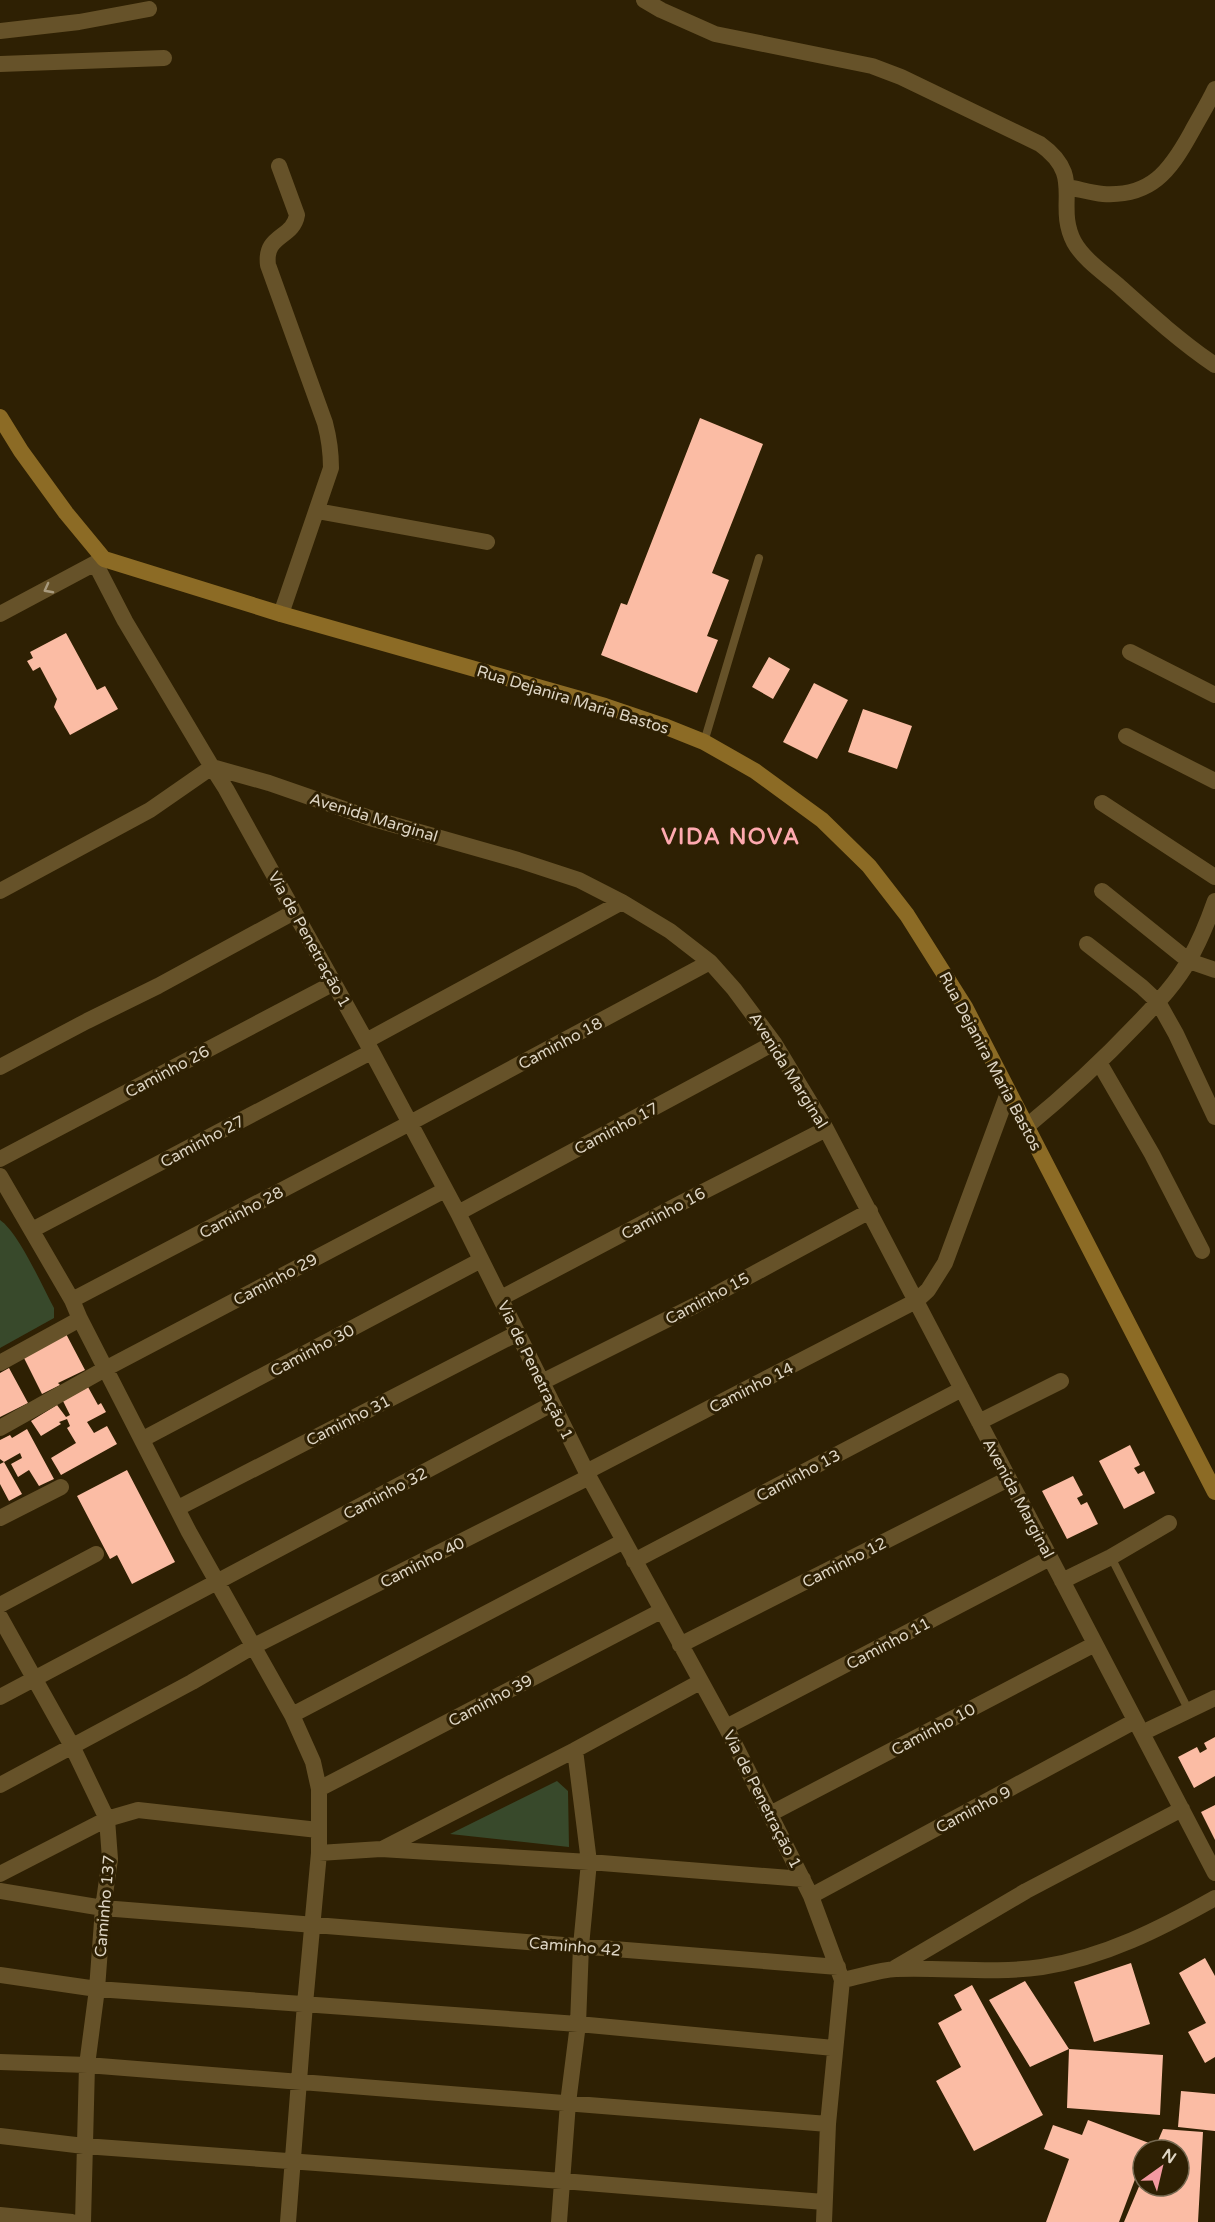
<svg xmlns="http://www.w3.org/2000/svg" width="1215" height="2222" viewBox="0 0 1215 2222" font-family="'Varela Round',sans-serif">
<rect width="100%" height="100%" fill="#2e2003"/>
<!-- green -->
<path fill="#38492b" d="M0,1220C19,1233 42,1286 54,1308V1318L0,1348Z
M557,1781L568,1791L569,1847L450,1834Z"/>
<!-- building -->
<path fill="#fbbca4" d="M700,418L763,444L712,573L729,580L707,636L718,640L697,693L601,655L621,603L627,605Z
M66,633L97,690L105,686L118,709L70,735L54,707L57,699L40,667L33,671L27,661L33,658L30,652Z
M769,657L790,669L773,699L752,687Z
M814,683L848,700L817,759L783,742Z
M863,709L912,726L897,769L848,752Z
M64,1330L85,1370L58,1383L60,1385L42,1394L22,1354Z
M9,1368L28,1403L0,1417V1373Z
M88,1387L98,1405L101,1403L106,1412L87,1422L94,1433L107,1426L117,1444L61,1475L51,1458L76,1443L67,1428L70,1426L67,1419L59,1422L61,1424L41,1436L31,1421L57,1405L66,1417L70,1415L63,1401Z
M27,1429L54,1479L39,1486L29,1470L18,1477L11,1464L22,1458L20,1453L4,1462L0,1459V1440L10,1435L12,1438Z
M1130,1445L1140,1465L1134,1468L1138,1474L1144,1471L1155,1493L1124,1509L1099,1461Z
M4,1462L22,1494L9,1501L0,1484V1464Z
M127,1470L175,1562L132,1584L117,1555L110,1559L77,1496Z
M1073,1476L1083,1495L1077,1498L1081,1505L1087,1502L1098,1524L1067,1539L1042,1491Z
M1215,1737V1776L1194,1788L1178,1757L1197,1747L1200,1753L1207,1749L1204,1743Z
M1215,1805V1840L1201,1812Z
M1205,1958L1215,1976V2057L1205,2063L1188,2032L1206,2023L1179,1973Z
M1131,1963L1150,2024L1094,2042L1074,1982Z
M1025,1981L1069,2049L1030,2067L989,2000Z
M972,1985L1043,2115L974,2151L936,2081L961,2067L938,2023L962,2010L954,1995Z
M1069,2049L1163,2055L1160,2115L1067,2108Z
M1181,2091L1215,2094V2131L1178,2127Z
M1088,2120L1149,2143L1146,2150H1143V2158L1119,2222H1046L1069,2159L1044,2149L1053,2125L1082,2135Z
M1163,2129L1203,2132L1198,2222H1124L1143,2177V2186H1179V2150H1154Z"/>
<g fill="none" stroke-linecap="round" stroke-linejoin="round">
<!-- service -->
<path stroke="#665229" stroke-width="8" d="M704,742L759,558
M1111,1557L1189,1711"/>
<!-- minor -->
<path stroke="#665229" stroke-width="16" d="M644,0L661,10L715,34L872,66L901,77L1040,144C1086,177 1054,203 1074,242C1084,260 1104,273 1120,287C1150,314 1181,342 1215,365
M0,31L79,22L149,9
M0,64L164,58
M279,166L297,215C293,239 264,234 268,265L325,423C329,438 331,452 331,468L281,614
M1067,187C1079,189 1091,193 1103,194C1151,197 1170,171 1191,133C1199,118 1208,104 1215,89
M317,511L487,542
M95,563L125,621L212,767L269,783L370,818L518,860L579,880L622,902L670,931L710,962L734,989L774,1043L826,1129L1215,1873
M0,614L103,559
M1130,652L1215,695
M1126,736L1215,781
M1102,803L1215,877
M0,891L150,810L212,767L226,789L366,1041L458,1213L589,1477L726,1727L811,1896L842,1980L828,2124L824,2222
M1102,891L1189,961L1215,970
M1087,944L1142,987L1158,1002L1176,1034L1215,1117
M366,1041L622,902
M1100,1064L1152,1154L1202,1251
M0,1067L87,1021L158,986L294,912
M1026,1127C1065,1095 1102,1061 1137,1024C1156,1004 1176,984 1189,960C1200,941 1208,921 1215,901
M0,1159L334,983
M0,1176L72,1300L80,1319L189,1532L292,1715L313,1762L319,1789V1853L305,2004L288,2222
M458,1213L774,1043
M32,1230L371,1052
M501,1298L683,1202L826,1129
M72,1300L410,1123L710,962
M0,1363L80,1319
M542,1382L694,1306L870,1211
M979,1422L1061,1381
M0,1428L105,1369L445,1190
M143,1439L481,1260
M586,1472L916,1301L928,1290L945,1263L1008,1093
M178,1508L518,1333
M0,1518L61,1487
M634,1561L962,1389
M1062,1581L1111,1557L1169,1523
M0,1605L96,1554
M0,1617L72,1746L107,1819L110,1859L103,1908L97,1989L87,2065L83,2222
M680,1645L1008,1479
M0,1697L552,1404
M292,1715L624,1541
M726,1727L1050,1558
M1142,1733L1215,1698
M0,1785L192,1682L254,1646L589,1477
M319,1789L661,1611
M770,1814L1095,1644
M382,1849L575,1750L700,1682
M319,1853L381,1849L589,1862L803,1879
M0,1874L107,1819L138,1810L318,1830
M0,1891L103,1908L838,1967
M811,1896L1135,1721
M895,1968L1026,1891L1182,1809
M0,1975L97,1989L578,2024L834,2048
M842,1980C859,1977 878,1970 896,1969C944,1967 994,1974 1042,1967C1105,1957 1160,1929 1215,1898
M0,2062L87,2065L828,2124
M0,2136L84,2146L562,2181L824,2202
M0,2215L72,2222
M559,2222L568,2103L578,2024L581,1946L589,1862L575,1750"/>
<!-- secondary -->
<path stroke="#8c6b25" stroke-width="16" d="M0,417L21,451L66,513L104,559L281,614L605,706L664,726L704,742L755,771L822,820L869,866L907,915L965,1007L1215,1492"/>
</g>
<!-- one-way arrows -->
<defs><path id="oneway-chevron" d="M-2-3.5L2.5 0L-2 3.5" fill="none" stroke-width="1.6" stroke-linecap="round" stroke-linejoin="round" transform="scale(1.5)"/></defs>
<use stroke="#a89a7e" href="#oneway-chevron" transform="translate(48 589) rotate(152)"/>
<g text-anchor="middle" stroke-width="6" stroke-linejoin="round" paint-order="stroke">
<!-- street labels -->
<g font-size="16" fill="#ded5c4" stroke="#2e2003">
<text transform="translate(573 699) rotate(17)" y="6">Rua Dejanira Maria Bastos</text>
<text transform="translate(374 817) rotate(17)" y="6">Avenida Marginal</text>
<text transform="translate(310 939) rotate(61)" y="6">Via de Penetração 1</text>
<text transform="translate(560 1043) rotate(-28)" y="6">Caminho 18</text>
<text transform="translate(991 1061) rotate(62)" y="6">Rua Dejanira Maria Bastos</text>
<text transform="translate(789 1070) rotate(58)" y="6">Avenida Marginal</text>
<text transform="translate(167 1071) rotate(-28)" y="6">Caminho 26</text>
<text transform="translate(616 1128) rotate(-28)" y="6">Caminho 17</text>
<text transform="translate(202 1141) rotate(-28)" y="6">Caminho 27</text>
<text transform="translate(241 1212) rotate(-28)" y="6">Caminho 28</text>
<text transform="translate(663 1213) rotate(-28)" y="6">Caminho 16</text>
<text transform="translate(275 1279) rotate(-28)" y="6">Caminho 29</text>
<text transform="translate(707 1298) rotate(-28)" y="6">Caminho 15</text>
<text transform="translate(312 1350) rotate(-28)" y="6">Caminho 30</text>
<text transform="translate(536 1370) rotate(64)" y="6">Via de Penetração 1</text>
<text transform="translate(751 1387) rotate(-27)" y="6">Caminho 14</text>
<text transform="translate(348 1420) rotate(-27)" y="6">Caminho 31</text>
<text transform="translate(798 1475) rotate(-28)" y="6">Caminho 13</text>
<text transform="translate(385 1493) rotate(-28)" y="6">Caminho 32</text>
<text transform="translate(1019 1498) rotate(62)" y="6">Avenida Marginal</text>
<text transform="translate(422 1562) rotate(-27)" y="6">Caminho 40</text>
<text transform="translate(844 1562) rotate(-27)" y="6">Caminho 12</text>
<text transform="translate(888 1643) rotate(-28)" y="6">Caminho 11</text>
<text transform="translate(490 1700) rotate(-28)" y="6">Caminho 39</text>
<text transform="translate(933 1729) rotate(-28)" y="6">Caminho 10</text>
<text transform="translate(763 1799) rotate(63)" y="6">Via de Penetração 1</text>
<text transform="translate(973 1809) rotate(-28)" y="6">Caminho 9</text>
<text transform="translate(104 1906) rotate(-85)" y="6">Caminho 137</text>
<text transform="translate(575 1946) rotate(5)" y="6">Caminho 42</text>
</g>
<!-- district labels -->
<g font-size="22" font-weight="bold" letter-spacing="1.5" fill="#fea9af" stroke="#2e2003">
<text x="731" y="844">VIDA NOVA</text>
</g>
</g>
<!-- north arrow -->
<g transform="translate(1161 2168) rotate(34)"><circle r="28" fill="#2e2003" stroke="#746850" stroke-width="1.5"/>
<path d="M0-4.5L10 22L0 15L-10 22Z" fill="#f49aa1"/>
<text y="-9" font-size="16" font-weight="bold" text-anchor="middle" fill="#ded5c4">N</text>
</g>
</svg>
